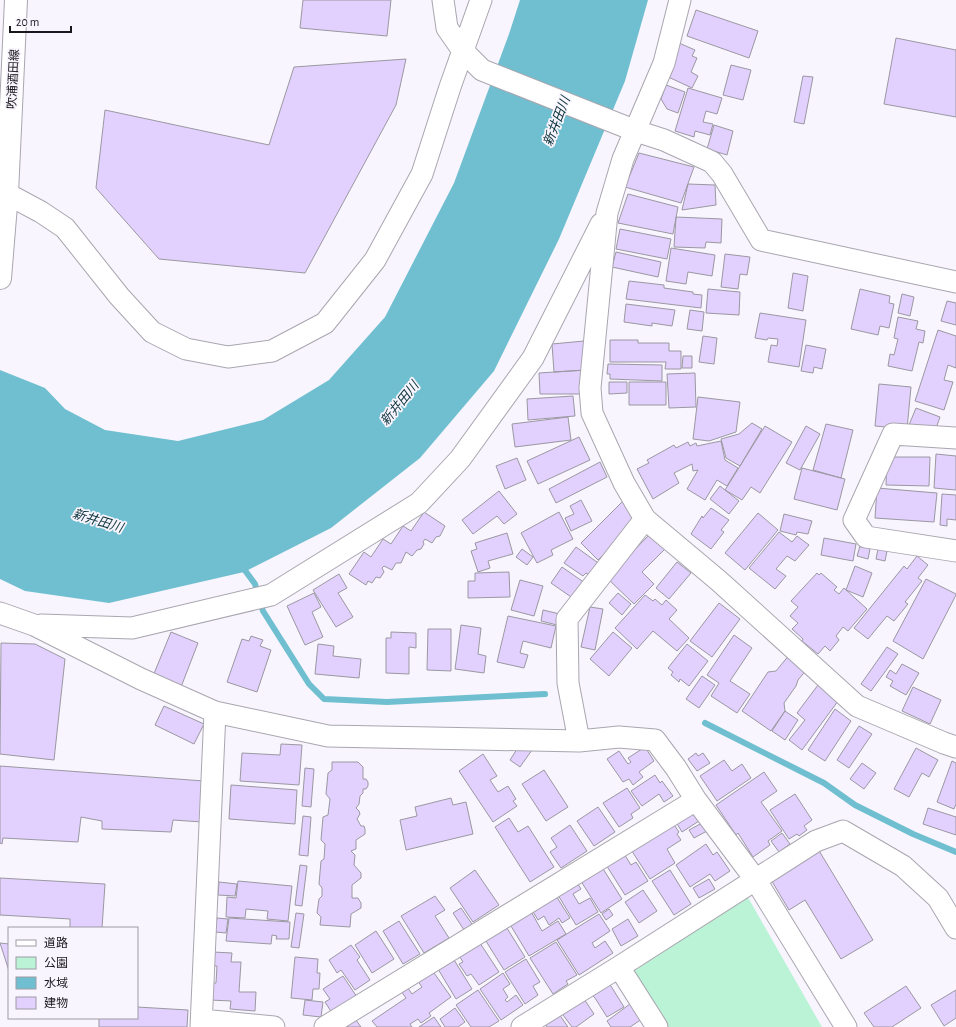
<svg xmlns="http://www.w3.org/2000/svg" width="956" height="1027" viewBox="0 0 956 1027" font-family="'Alegreya Sans','Noto Sans JP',sans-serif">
<rect width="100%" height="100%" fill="#f8f5fe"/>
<!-- green -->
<path fill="#bbf3d7" d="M746,894L822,1027H667L630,970Z"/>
<!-- water -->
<path fill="#70bfd0" d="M520,0H648L625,81L559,239L494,371L420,458L331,528L244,572L109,603L25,591L0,579V370L45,388L65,409L105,430L178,441L263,420L329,380L385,317L454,183L509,34Z"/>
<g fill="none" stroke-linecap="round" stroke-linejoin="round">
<!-- stream -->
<path stroke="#70bfd0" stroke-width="6" d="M241,565L255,584L263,611L309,684L324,699L387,702L545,694
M705,723L824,783L855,805L913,834L956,852"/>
</g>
<!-- building -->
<path fill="#e2d0fe" stroke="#9b98a1" d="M303,0H391L387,36L300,28Z
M696,10L758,31L749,58L687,36Z
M896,38L956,50V117L884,104Z
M679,43L695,50L692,56L697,58L691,72L698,76L692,88L664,75Z
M406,59L396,105L305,273L159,259L96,188L105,110L269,145L294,67Z
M731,65L751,70L743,100L723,95Z
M803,76L813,77L804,124L794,122Z
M666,85L685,92L678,113L667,109L661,99Z
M688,88L722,98L717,114L706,111L703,122L713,124L710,135L695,131L694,137L675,131Z
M714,125L733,131L727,155L707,149Z
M639,153L694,167L681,203L625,187Z
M688,184L715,185L716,205L682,210Z
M628,194L678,207L673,234L618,223Z
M676,217L722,219L721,243L706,242L705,248L674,247Z
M620,229L671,239L667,259L616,249Z
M671,248L715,255L712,276L688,272L686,284L666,281Z
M616,252L661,262L658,277L612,267Z
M725,254L750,257L747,275L740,274L738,289L721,287Z
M793,273L808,276L803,311L788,308Z
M629,281L664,285V288L693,292V294L702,295L701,308L626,299Z
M708,289L740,292L739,315L706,313Z
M860,289L890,296L889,303L894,304L889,328L880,326L878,335L851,329Z
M902,294L914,297L910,316L898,313Z
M947,301L956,303V325L941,321Z
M626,304L675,310L672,326L652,323V326L624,322Z
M690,310L704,312L702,331L687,329Z
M760,313L806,320L799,367L768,362L771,345L777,346L778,339L768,338L767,340L755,338Z
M898,317L918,321L916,329L925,331L923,343L919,342L912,371L888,366L890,354L894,355L898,339L894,338Z
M938,330L956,336V368L948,365L944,380L953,382L944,410L915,401Z
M703,336L717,338L714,364L699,362Z
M610,340H638V343H669V351H681V369H665L666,362H610Z
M584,341L586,370L554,372L552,344Z
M806,345L826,349L822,369L814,367L813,373L801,371Z
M683,356H692V368H682Z
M608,364L662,365V381L610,379V374H607Z
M586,370L583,394H540L539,373Z
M695,373L696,407L669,408L667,374Z
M609,382H627V393L609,394Z
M629,382H666V405H629Z
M879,384L911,387L907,429L875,426Z
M573,396L575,416L528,420L527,399Z
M698,397L740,402L736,432L709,441L693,439Z
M916,408L940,417L934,434L909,425Z
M568,417L571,440L515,447L512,424Z
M752,423L762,429L740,466L726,458L721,439L739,434Z
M826,424L853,430L841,478L813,470Z
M765,426L792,442L760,493L751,487L742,500L725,490Z
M806,426L820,434L800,470L786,463Z
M579,437L590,460L538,484L527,461Z
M721,441L725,460L738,468L727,486L717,480L705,500L687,489L698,470L693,471L692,464L674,473L679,483L653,499L637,469L649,463L647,460L674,445L676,448L688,442L690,446L696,443L697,446Z
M936,454L956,456V490L934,488Z
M887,457H930L929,486L886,485Z
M517,458L526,480L505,489L496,466Z
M600,462L607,477L556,503L549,489Z
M802,468L845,479L837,510L794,499Z
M720,486L739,501L729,514L710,499Z
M877,488L937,493L934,522L875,518Z
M499,491L517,514L504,524L497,516L473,534L462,520Z
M942,494L956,495V520L947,519V526L940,525Z
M581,500L592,521L571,531L565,518L574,514L570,506Z
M624,500L641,517L598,560L581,543Z
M711,508L729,520L721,530L724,532L711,549L691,534L702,516L703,518Z
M424,512L445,526L440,536L436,537L432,543L425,539L423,542L424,544L421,549L417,550L412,556L406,552L401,563H396L392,570L384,566L382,568L384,572L380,578L376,577L372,583L368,581L366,585L349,574L364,552L371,557L383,539L391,544L403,526L411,531Z
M559,512L573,539L551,550L553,555L537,563L521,533Z
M758,513L778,530L745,570L725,553Z
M784,514L812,521L808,534L797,532L796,535L780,531Z
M652,532L667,547L642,572L654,584L634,604L607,578Z
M779,532L792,542L797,536L809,545L795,561L787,556L776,569L786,576L775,589L749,568Z
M507,533L513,554L488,561L490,568L478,572L471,551L477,549L475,543Z
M824,538L856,544L853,561L821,555Z
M860,546L870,549L868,559L857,556Z
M576,547L601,565L592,577L586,573L583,576L564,563Z
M522,549L533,557L527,565L516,557Z
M878,549L887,551L885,561L876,559Z
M917,556L928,565L918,578L922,581L905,602L908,604L894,621L887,616L868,639L854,628L904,566L907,569Z
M677,562L691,573L669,599L656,588Z
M855,566L872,573L863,597L846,590Z
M562,567L585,583L574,599L551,583Z
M509,572L510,597L468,598V581H475V573Z
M817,573L819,575L821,573L837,587L834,590L839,594L844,588L867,609L848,631L843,627L836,636L839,640L830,651L825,646L818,654L802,641L803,639L792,629L798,623L790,616L798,607L791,601Z
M339,574L347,588L338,593L353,617L336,627L313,590Z
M926,579L956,594V595L923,659L893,641Z
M520,580L543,586L534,616L511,610Z
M314,593L321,607L312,612L323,637L305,645L287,606Z
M618,593L631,604L622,615L609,603Z
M645,595L653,601L655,599L662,605L666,600L677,610L669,619L689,638L677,651L653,631L637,649L615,628Z
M719,603L740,619L712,657L690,641Z
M590,607L603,609L595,650L581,647Z
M543,610L564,615L561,626L541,621Z
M508,616L556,626L551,648L523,641L520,653L528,655L524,668L497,662Z
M461,625L481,628L478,654L486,656L484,673L455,669Z
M428,629H451V671L427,670Z
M171,632L198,643L181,687L153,676Z
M391,632L416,633V648L409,647V674L386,673V638H391Z
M613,632L632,648L609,676L590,659Z
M734,635L752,648L730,681L750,694L737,713L711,696L719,683L707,675Z
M251,636L263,640L260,646L271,650L257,692L227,682L242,639L249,641Z
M1,643L35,644L65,659L54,760L0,754Z
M318,644L334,646L333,656L361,659L359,678L315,674Z
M687,644L708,661L689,686L680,679L679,682L671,675L673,672L668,668Z
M887,647L898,654L871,691L861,684Z
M790,654L808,668L798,680L796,686L784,703L785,711L771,731L742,711L768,672L776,671Z
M902,664L919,673L906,695L890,686L893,681L886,677L890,670L896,674Z
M702,676L715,685L699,708L686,699Z
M821,681L841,697L802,750L789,740L805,720L797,713Z
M913,687L941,700L930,724L902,711Z
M164,706L204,724L194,744L155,725Z
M835,709L851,721L825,761L808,750Z
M785,711L798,720L785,740L772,731Z
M859,726L872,734L849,768L837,760Z
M521,743L532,750L520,767L510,760Z
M281,744L302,745L299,785L240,781L242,753L280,755Z
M645,747L654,761L639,772L643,777L633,785L629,779L623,782L607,759L619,751L628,764L631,762L628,758Z
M916,748L938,760L929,777L922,773L909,797L894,789Z
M696,753L698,756L703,753L710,763L697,771L688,759Z
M483,754L497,776L490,780L498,792L508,786L516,799L513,801L517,806L493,822L459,771Z
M724,760L732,771L742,764L751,778L717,801L700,776Z
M952,761L956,763V804L954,809L937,802Z
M332,762H358L363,767V779H366L368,782V786L366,789H363V793L360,796L359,804L356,808L359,811L360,814L357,819L361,826H364L365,829V834L356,840V849L351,851L355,855L354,865L361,873V878L352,885V898H358L361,903V908L351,914L350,927L320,925L321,917L317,913L319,899L322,896V888L319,884L321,861L324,859L325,844L321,840L323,817L328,815L330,799L326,794L328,773L332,770Z
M862,763L876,773L864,789L850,779Z
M0,766L204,781L202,822L173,820L171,832L102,829V821L81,817L78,842L3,838L2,844L0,843Z
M305,768L314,769L311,807L302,806Z
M544,770L568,807L546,821L522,784Z
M764,772L777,791L761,802L782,831L768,841L770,845L753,857L738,833L736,835L716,805Z
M655,775L660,783L662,781L673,796L664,802L659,794L642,806L631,791Z
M231,785L297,790L295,824L229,819Z
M627,788L640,808L631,814L633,818L619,827L603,803Z
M795,794L812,820L804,826L807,830L799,836L797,834L789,839L770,810Z
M451,798L453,805L466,802L473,834L406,850L400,820L417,816L415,807Z
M598,807L615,832L594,846L577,821Z
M690,807L699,821L682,832L673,817Z
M928,808L956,817V835L923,824Z
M303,816L311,817L308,856L299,855Z
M509,818L518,832L528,826L554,867L530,882L495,827Z
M670,819L679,832L677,834L681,840L667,849L675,863L650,879L628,845Z
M702,823L707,831L694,838L689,830Z
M570,825L587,851L561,868L550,852L557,847L551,838Z
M782,833L790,844L779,852L771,841Z
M706,844L713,855L717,852L730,871L715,881L710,874L690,887L676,865Z
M621,849L631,865L636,862L648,881L625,895L603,860Z
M818,849L873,940L841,959L805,900L789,910L770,878Z
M600,864L622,899L601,913L579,878Z
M300,865L307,866L302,906L295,905Z
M475,870L499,905L473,922L450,888Z
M670,870L691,904L674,915L652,881Z
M0,878L105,884L102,928H70V919L0,915Z
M574,878L581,889L573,894L579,904L590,898L598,912L576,925L555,890Z
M709,879L715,889L699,898L693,888Z
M238,881L292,886L288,921L267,919L268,911L246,909L245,918L226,917L227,897L236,898Z
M219,882L237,884L235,896L218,895Z
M643,890L657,911L639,923L625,902Z
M553,891L570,918L562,923L559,918L549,925L544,916L538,920L529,905Z
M435,896L445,910L435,916L449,938L424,953L401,916Z
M461,908L472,924L464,930L453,913Z
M529,908L542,931L558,921L566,934L529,956L508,921Z
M609,909L613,915L606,920L602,914Z
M296,913L304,914L299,948L291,947Z
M599,914L610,931L592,943L595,948L605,941L613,953L579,975L557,940Z
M217,918L228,919L226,933L215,932Z
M229,918L290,922L289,939H276L277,936L272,935L271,944L226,941Z
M628,919L638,936L621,946L612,929Z
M399,921L420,954L403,964L383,931Z
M505,925L525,957L504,970L484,938Z
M376,931L394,959L372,973L355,945Z
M476,937L499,972L479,985L471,974L467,976L459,964L463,962L456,951Z
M556,942L577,975L566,981L568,984L553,994L530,958Z
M0,943L9,944V971Z
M351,945L360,957L357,960L370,980L355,990L341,970L337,973L329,960Z
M213,952L232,953L231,962H241L239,992H256L255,1011L230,1009L231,1001L210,1000L211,983H216L217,966H212Z
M451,955L472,989L456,999L435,964Z
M295,957L318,959L317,973H320L319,989H313L312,1000L291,998Z
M526,959L540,982L533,986L538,995L525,1004L505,972Z
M432,970L451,997L429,1013L431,1016L421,1023L418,1019L410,1024L412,1027H377L372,1021L406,998L399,988L405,984L412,994L422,987L417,980Z
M503,973L510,984L503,989L508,997L505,1000L507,1002L516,995L523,1005L501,1020L480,989Z
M343,976L357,997L332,1013L325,1002L330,999L323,989Z
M609,983L624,1007L607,1017L595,998L591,994Z
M906,986L921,1008L892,1027H874L864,1013Z
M478,990L499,1021L489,1027H471L456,1005Z
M956,990V1018L944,1026L931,1005Z
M582,996L594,1014L576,1027H572L560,1011Z
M305,1000L323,1002L321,1017L303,1015Z
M634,1001L645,1017L630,1027H611L607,1021Z
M137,1007L188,1010L187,1027H99V1018H137Z
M455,1008L465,1022L458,1027H445L440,1019Z
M559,1014L568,1027H547L545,1024Z
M353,1016L361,1027H336Z
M434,1017L441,1027H419Z"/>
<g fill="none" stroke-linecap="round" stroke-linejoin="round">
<defs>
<path id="minor" d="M443,0L447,28L463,51L482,70L636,131L664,140L712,162L722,174L761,240L956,282
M680,0L664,63L623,159L607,213L590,388L592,413L624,483L645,519L719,581L857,706L944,743L956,747
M0,190L41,212L65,228L119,296L152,332L186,349L228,357L272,351L325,323L375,260L422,174L450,87L481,0
M956,438L893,434L854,520L866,537L956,551
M0,613L34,625L141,679L215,712L328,736L579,741L619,737L655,740L676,768L696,800L755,879L846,1027
M41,625L132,628L271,595L419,503L460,459L533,358L601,224
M579,741L568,683L567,619L645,519
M619,967L657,1027
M202,1020L274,1027
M201,1027L215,712
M325,1027L696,800
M522,1027L619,967L816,841L843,831L903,866L938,898L956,928"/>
<path id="major" d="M0,278L7,193L16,0"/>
</defs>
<!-- minor casing -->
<use href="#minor" stroke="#a9a6af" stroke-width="23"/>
<!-- major casing -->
<use href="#major" stroke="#a9a6af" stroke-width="24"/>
<!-- minor -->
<use href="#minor" stroke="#fff" stroke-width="21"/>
<!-- major -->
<use href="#major" stroke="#fff" stroke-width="22"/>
</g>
<g text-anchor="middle" stroke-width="3.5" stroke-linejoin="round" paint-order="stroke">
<!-- street labels -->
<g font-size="12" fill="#19171b" stroke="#f8f5fe">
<text transform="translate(13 79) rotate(-87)" y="4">吹浦酒田線</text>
</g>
<!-- water labels -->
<g font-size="13" font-style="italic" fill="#0d343c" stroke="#f8f5fe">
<text transform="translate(556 121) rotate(-69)" y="5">新井田川</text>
<text transform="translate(399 403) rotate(-51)" y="5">新井田川</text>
<text transform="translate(98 520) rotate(17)" y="5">新井田川</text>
</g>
</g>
<!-- legend -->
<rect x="8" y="927" width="130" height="92" fill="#f8f5fe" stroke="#9f9ca3"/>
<rect x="16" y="940" width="20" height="6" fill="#ffffff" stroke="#9f9ca3"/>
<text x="44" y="947" font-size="12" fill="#19171b">道路</text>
<rect x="16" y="957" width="20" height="12" fill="#bbf3d7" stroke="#9f9ca3"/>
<text x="44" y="967" font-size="12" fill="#19171b">公園</text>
<rect x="16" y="977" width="20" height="12" fill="#70bfd0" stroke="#9f9ca3"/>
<text x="44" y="987" font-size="12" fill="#19171b">水域</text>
<rect x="16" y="997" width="20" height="12" fill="#e2d0fe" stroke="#9f9ca3"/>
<text x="44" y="1007" font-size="12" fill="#19171b">建物</text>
<!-- scale -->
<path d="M10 26v6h61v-6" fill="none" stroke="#19171b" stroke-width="2"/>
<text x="16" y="26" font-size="12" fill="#19171b" stroke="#f8f5fe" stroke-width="3" paint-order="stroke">20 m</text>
</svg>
